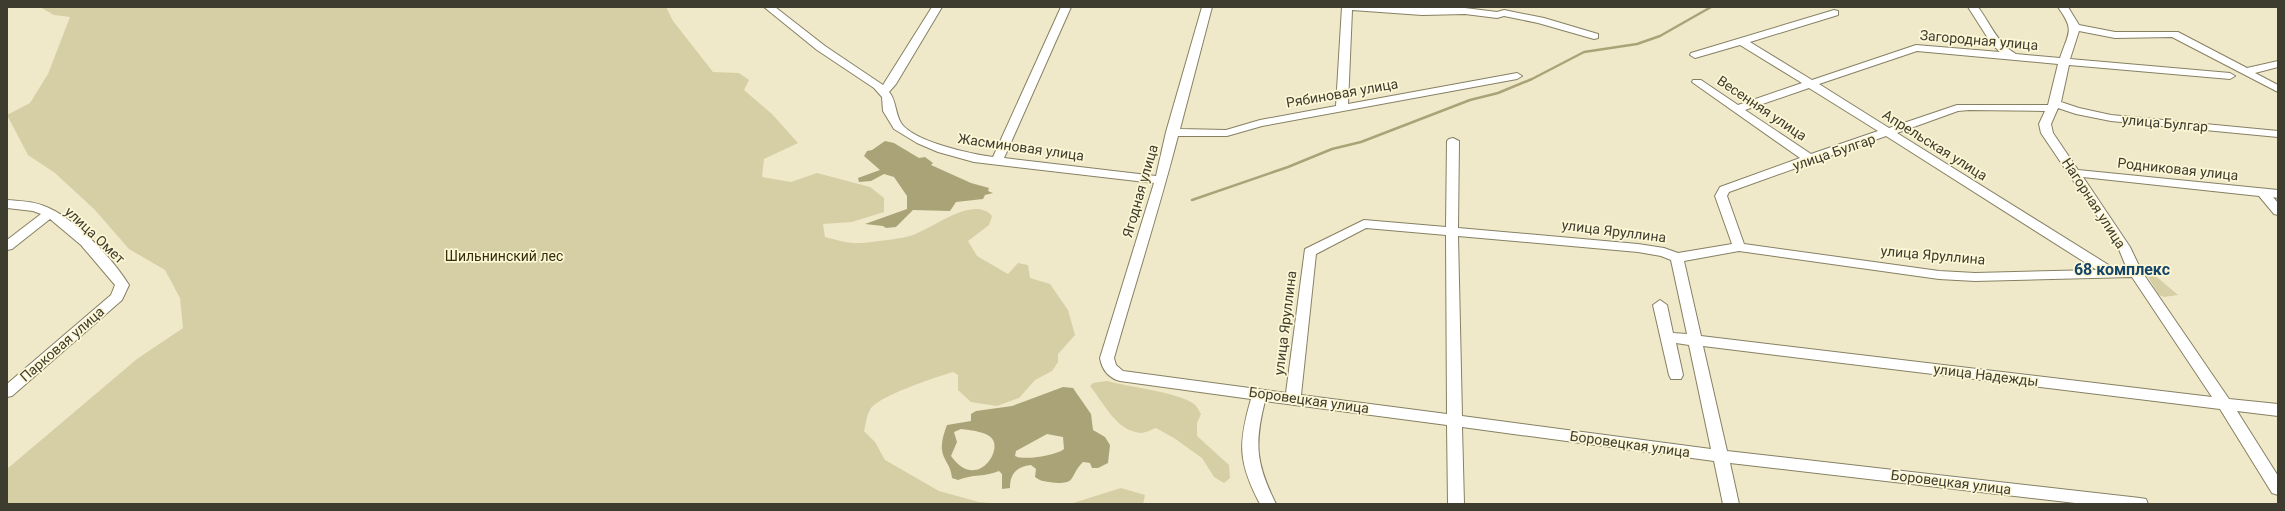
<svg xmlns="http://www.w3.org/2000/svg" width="2285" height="511" viewBox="0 0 2285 511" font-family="Roboto,sans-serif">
<rect width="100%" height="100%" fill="#efe9c9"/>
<!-- green -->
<path fill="#d6cea4" d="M40,7H666L673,21L713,72L739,73L749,80L744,90L772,114L798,143L764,159L762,177L791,182L817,173L870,187L884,198V212L852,222L823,224L825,237C834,239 843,242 852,243C861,244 900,239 910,236C931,230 974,194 992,216L989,225L968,241L977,256L1008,274L1018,263L1028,265L1030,278L1050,284L1068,310L1075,335L1058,354V362L1052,371L1035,380L1019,398L997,406L971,402L958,390V375L953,372C937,377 877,396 870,410C866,416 866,425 864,431L875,442L885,460L939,491L979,502L1000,504H7V469L137,359L183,328L180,298L165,270L129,249L95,210L55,173L28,155L7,115L30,103L48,74L70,17L54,15Z
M2145,272L2152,273L2178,295L2164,297L2159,295Z
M1107,381C1128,387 1178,392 1194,404C1197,406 1199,411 1201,414L1197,423V436L1229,465L1230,478L1224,483L1214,477L1202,458L1174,438L1156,428C1152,429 1146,433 1141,433C1116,431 1104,403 1090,386L1093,383Z
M1121,488L1145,495L1143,504H1070Z"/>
<!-- water -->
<path fill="#aba378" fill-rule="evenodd" d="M885,141L894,143L919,158L925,157L933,163L931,165L971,183L989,188L988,191L993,193L985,195L983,199L956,202L950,211L913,210L896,227L886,228L883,226L865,224L907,209V196L894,177L884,174L871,181L859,182L858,178L880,170L864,156L867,151L872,150Z
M1063,387L1073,388L1091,414L1093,430L1105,437L1110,445L1108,463L1098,468H1092L1090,463L1083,462C1068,477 1078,486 1049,482C1043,481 1040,481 1035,477L1036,469L1031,465C1016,467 1010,474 1010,488L1002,489V474L999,471C986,477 972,474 958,480L952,478C951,465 943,460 942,450C941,442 944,433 947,425L971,421V414L976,411L1012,406ZM961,429C970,430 989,432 993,440C1001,454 975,490 951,456L957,442L954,432ZM1047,434L1063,437L1064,449C1057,455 1024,461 1015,456L1016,451Z"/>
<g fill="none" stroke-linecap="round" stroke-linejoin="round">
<!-- stream -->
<path stroke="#aba378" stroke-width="2.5" d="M1192,200L1288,167L1332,149L1361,142L1470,100L1498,93L1532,79L1584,52L1637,44L1660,36L1711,7"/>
<defs>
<path id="minor" d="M764,7H775L825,46L883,85L932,7H942L896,84L889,92C896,99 895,113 901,123C914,142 971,154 993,157L1061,7H1071L1004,158L1156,176L1166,132L1202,7H1212L1180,129L1226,130L1260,120L1336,106L1342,7L1465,8L1497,12L1504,10L1544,18L1598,34V38L1594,39L1538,23L1504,16L1497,18L1465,14L1422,15L1352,10L1348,104L1517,73L1522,76L1517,79L1262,126L1227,136H1178C1159,210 1135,284 1114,358L1116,365L1123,371L1286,393L1305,249L1364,220L1446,227L1447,141L1449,139L1453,138L1459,141L1458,228L1638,244L1664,248L1678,253L1732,244L1715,196L1720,187L1800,158L1692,82L1693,80H1701L1738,105L1802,83L1740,45L1695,58L1690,55L1691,53L1834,10L1838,11V15L1750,42L1812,80L1916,45L2000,52L1991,43L1968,7H1978C1990,23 1997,43 2016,54L2060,58C2069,31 2075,31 2058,7H2068L2079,25L2115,32H2178L2247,68L2278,61V67L2255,73L2278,85V92L2172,37L2115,38L2079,31L2070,59L2230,73L2235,76L2230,79L2069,65L2061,102L2079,108L2111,115L2278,131V137L2111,121L2076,114L2058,108L2051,124L2053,133L2078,170L2278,190V198L2273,197L2278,203V215L2274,214L2259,196L2083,177L2130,247L2142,272L2229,399L2278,404V416L2237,411L2278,476V495L2272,493L2220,409L1703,346L1727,451L2140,498L2146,499L2148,504H2084L1730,463L1739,504H1723L1714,461L1462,427L1464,504H1448L1447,425L1265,401C1254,444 1256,464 1276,504H1260C1238,462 1238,444 1251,399L1120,381C1109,378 1102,370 1100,358L1154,183L974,162L938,152L917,143L894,129L883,111L882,97L874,88L817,50ZM1917,51L2058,64L2048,105H1957L1889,128L1819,84ZM1809,88L1878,131L1811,154L1745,110ZM1969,110L2045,111L2039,124L2041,133L2118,247L2127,269H2115L1897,133L1958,111ZM1886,136L2097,270L1975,273L1939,271L1744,244L1727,196L1729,192ZM1366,228L1446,235L1447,414L1301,395L1316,254ZM1458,236L1638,252L1661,256L1671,260L1687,334L1673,333L1667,305L1660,300L1653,305L1669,375L1671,379H1681L1683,375L1676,343L1689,345L1711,449L1462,416ZM1739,251L1939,279L1975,281L2132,277L2212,397L1701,336L1684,261Z
M7,200C19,201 32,201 44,206C74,217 112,258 129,285L122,300L12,396L7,397V384L111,295L115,285L81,245L50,219L12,249L7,250V240L41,214L33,211L7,208Z"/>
</defs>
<!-- minor casing -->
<use href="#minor" stroke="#868063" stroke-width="2"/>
<!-- minor -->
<use href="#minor" fill="#fff" fill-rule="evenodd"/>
</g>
<g text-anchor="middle" stroke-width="3.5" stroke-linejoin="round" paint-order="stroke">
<!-- street labels -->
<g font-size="14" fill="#3e3c2f" stroke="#fdf7d6">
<text transform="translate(1979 40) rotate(5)" y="5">Загородная улица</text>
<text transform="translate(1342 93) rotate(-10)" y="5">Рябиновая улица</text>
<text transform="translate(1762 108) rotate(34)" y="5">Весенняя улица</text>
<text transform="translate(2165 123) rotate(5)" y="5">улица Булгар</text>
<text transform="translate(1935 145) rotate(32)" y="5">Апрельская улица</text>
<text transform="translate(1021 147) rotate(8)" y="5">Жасминовая улица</text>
<text transform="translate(1834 152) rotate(-19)" y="5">улица Булгар</text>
<text transform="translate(2178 169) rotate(6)" y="5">Родниковая улица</text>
<text transform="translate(1140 191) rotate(-74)" y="5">Ягодная улица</text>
<text transform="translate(2094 203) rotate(57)" y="5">Нагорная улица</text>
<text transform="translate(1614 231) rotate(7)" y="5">улица Яруллина</text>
<text transform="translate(95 235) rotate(43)" y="5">улица Омет</text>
<text transform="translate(1933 255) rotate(5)" y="5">улица Яруллина</text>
<text transform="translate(1285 323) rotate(-83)" y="5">улица Яруллина</text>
<text transform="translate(62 344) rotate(-41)" y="5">Парковая улица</text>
<text transform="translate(1986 375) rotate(7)" y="5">улица Надежды</text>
<text transform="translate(1309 400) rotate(8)" y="5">Боровецкая улица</text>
<text transform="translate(1630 444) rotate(8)" y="5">Боровецкая улица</text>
<text transform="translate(1951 482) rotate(7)" y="5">Боровецкая улица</text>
</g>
<!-- park labels -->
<g font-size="14" fill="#342d07" stroke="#fdf7d6">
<text x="504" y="261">Шильнинский лес</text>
</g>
<!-- quarter labels -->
<g font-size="16" font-weight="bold" fill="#15466a" stroke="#fdf7d6">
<text x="2122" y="275">68 комплекс</text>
</g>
</g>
<!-- border -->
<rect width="2285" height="511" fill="none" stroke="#3e3c2f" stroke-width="16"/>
</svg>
